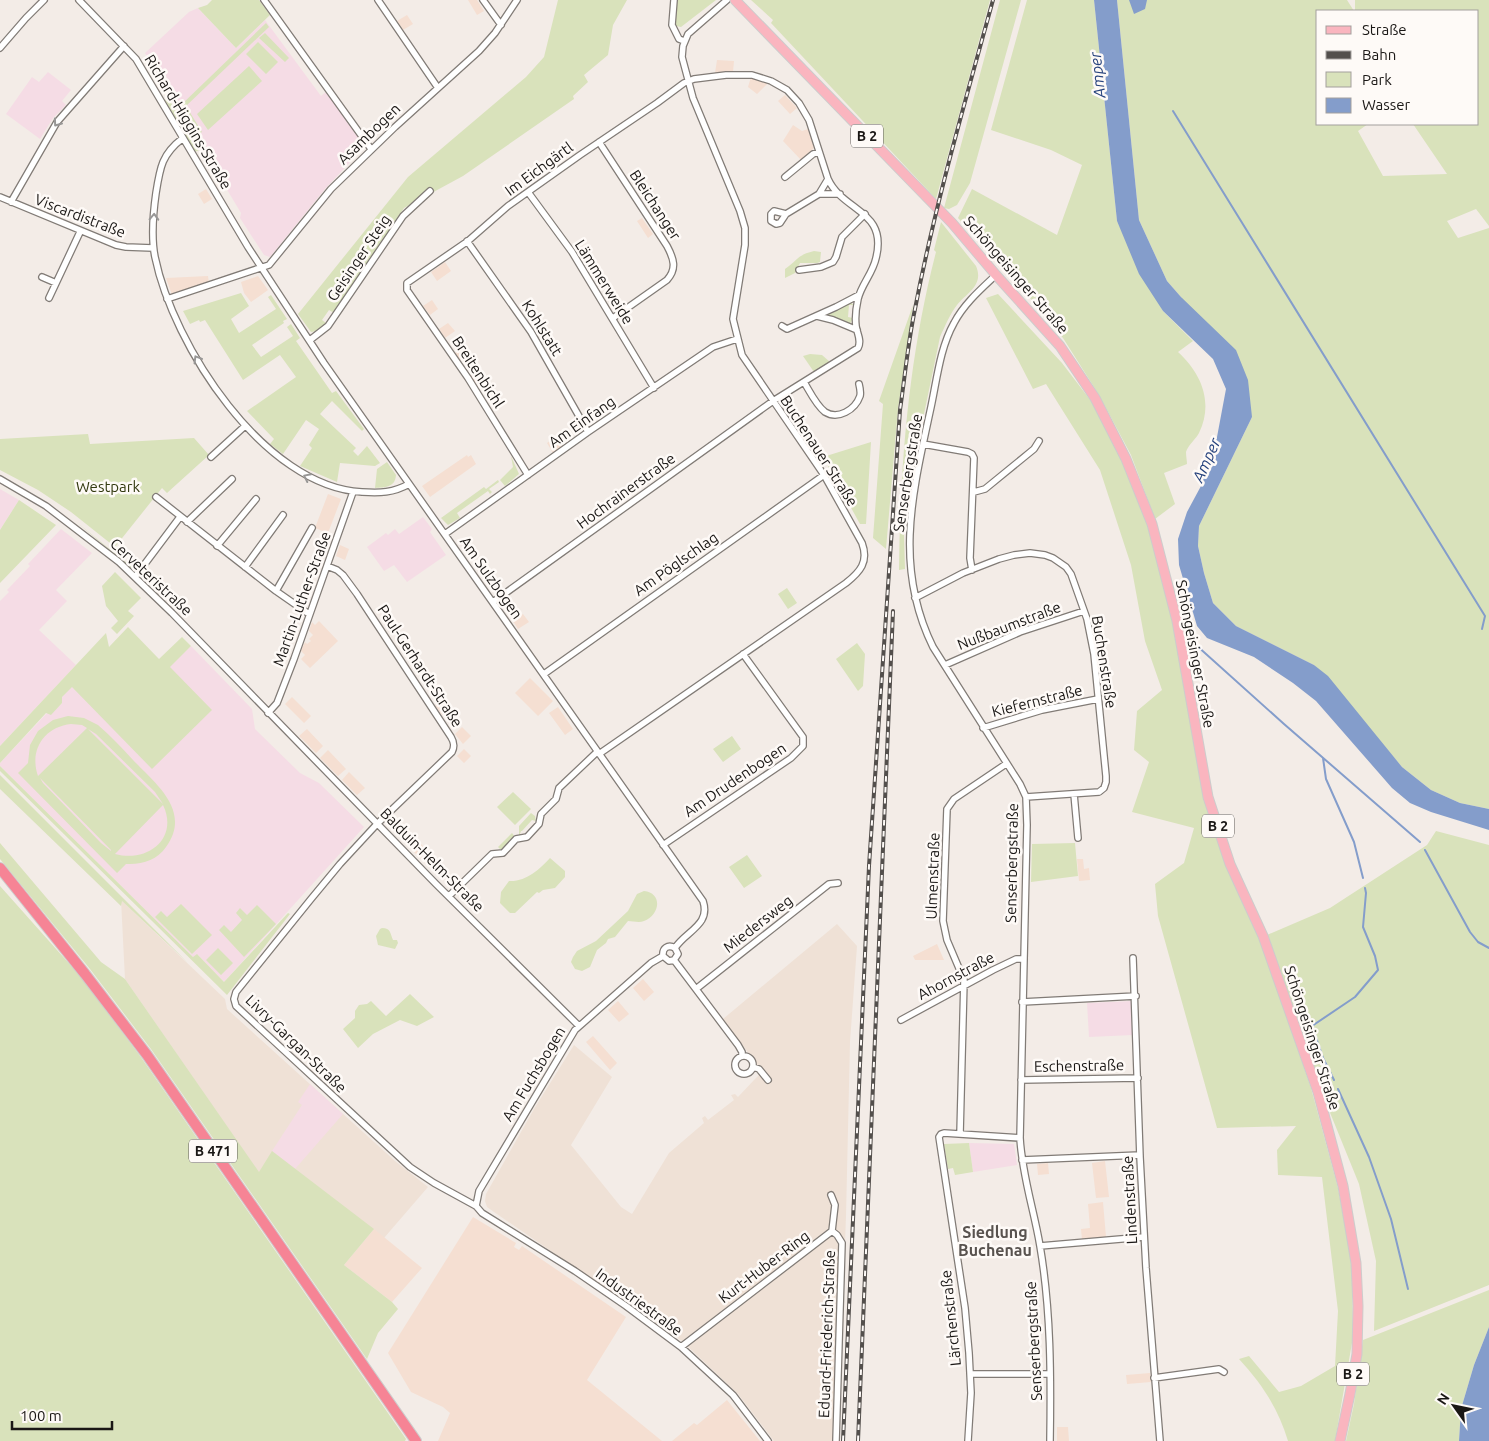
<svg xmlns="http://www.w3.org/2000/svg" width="1489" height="1441" viewBox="0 0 1489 1441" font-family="Ubuntu,sans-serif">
<rect width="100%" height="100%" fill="#f3ece7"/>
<!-- built -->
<path fill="#efe1d6" d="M121,900L225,999L227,1009L395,1161L428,1187L384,1238L272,1152L259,1173L125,979Z
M837,924L857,946L850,1042L846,1216L838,1441H774L738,1394L682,1341L494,1212L487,1207L485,1201L486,1194L534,1109L574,1045L612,1077L571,1145L621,1207L632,1214L669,1153L704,1123L702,1118L705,1116L708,1120L734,1100L731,1095L735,1094L738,1097L754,1080L760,1074H764L723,1019Z"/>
<!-- industrial -->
<path fill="#f5dfd2" d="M468,0H477L484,11L477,15Z
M407,15L413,24L403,30L397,21Z
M717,60L734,61L733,72L715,73Z
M751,77L762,80L768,83L757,94L748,87Z
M785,95L797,108L790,114L778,101Z
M793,125L802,131L808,129L814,148L801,160L783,141Z
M206,189L212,199L204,204L198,194Z
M642,218L653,234L648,238L637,221Z
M445,262L451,271L437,281L431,272Z
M208,276L209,283L172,295L166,278Z
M258,276L268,290L251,302L244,293L241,282Z
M432,300L438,309L430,315L423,306Z
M448,323L455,331L445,338L439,329Z
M464,346L469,353L460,360L455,353Z
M480,369L484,377L475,383L470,375Z
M556,437L563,446L553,453L547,443Z
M467,455L468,457L471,455L476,464L430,497L422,486Z
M328,494L341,499L328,533L315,528Z
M340,545L349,549L345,560L336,556Z
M523,614L529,622L518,629L513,621Z
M319,621L338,641L310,668L301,659L305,655L301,651L305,642L307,644L311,641L309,639L313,635L309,631L312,622L315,625Z
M530,678L553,701L538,716L515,693Z
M292,697L311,716L304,723L285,704Z
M443,700L450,709L442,715L435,705Z
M558,707L573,729L565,735L549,713Z
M462,727L471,736L463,744L455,734Z
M307,729L323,746L316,753L299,736Z
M464,749L471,756L464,763L457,756Z
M328,750L346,769L338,776L320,758Z
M349,772L365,788L357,795L342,780Z
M418,841L438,861L430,868L411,849Z
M1077,859H1083L1084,869L1089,868L1090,880L1079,881Z
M937,944L944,960H915L913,956Z
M643,979L654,992L644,1001L633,988Z
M618,1001L629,1014L619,1022L608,1010Z
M593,1036L617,1063L610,1070L586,1042Z
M1105,1161L1109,1197L1096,1198L1092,1163Z
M1048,1163L1049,1174L1038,1175L1037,1164Z
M1103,1202L1106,1237L1082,1240L1081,1229L1090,1228L1088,1204Z
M473,1217L516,1243L514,1247L519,1250L522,1246L626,1317L587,1380L662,1441H438L450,1413L443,1407L411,1392L388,1353Z
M374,1229L422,1268L392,1302L344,1265Z
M1150,1373L1151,1382L1127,1384L1126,1375Z
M727,1400L760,1441H672L694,1423L697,1425Z
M1057,1427H1068L1069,1441H1057Z"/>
<!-- education -->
<path fill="#f5dce5" d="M198,8L236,48L265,20L321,96L326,92L359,138V148L354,158L325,189L270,257L264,255L240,218L241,213L145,53L189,12Z
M48,72L71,90L62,101L66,105L53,118L40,139L6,114L32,77L39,82Z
M0,489L19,500L0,530Z
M423,517L432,529L430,532L446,555L407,582L394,565L384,571L367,547L386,533L388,535L395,529L399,534Z
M61,529L92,553L56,590L67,601L39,630L76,665L0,746V601L9,592L7,590L30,566L28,564Z
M191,646L252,709L255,729L300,773L319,783L364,827L224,982L198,955L194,958L0,766V763L47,713L51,714L62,703V697L72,686L152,768L169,666Z
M1132,1001L1133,1035L1089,1037L1087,1003Z
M310,1084L343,1114L295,1169L272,1151L302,1105L298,1102Z
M969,1143L1014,1144L1017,1165L973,1172Z"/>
<!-- green -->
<path fill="#d9e2bb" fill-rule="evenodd" d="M212,0H259L270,15L236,48L198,8L207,5Z
M558,0H627L613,25L608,55L584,75L588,82L573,96L574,99L463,176L404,208L334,313L329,310L322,320L326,323L317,331L311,332L298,314L408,177L526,77L544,57Z
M677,0H716L681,27L676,26L675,12Z
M751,0H990L936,199L771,23L773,20Z
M1000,0H1021L970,183L957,205L949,209L944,208Z
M1027,0H1094L1117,221L1163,311L1193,341L1178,352C1201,373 1214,402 1199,433C1196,439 1188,445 1186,452C1186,456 1187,461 1187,464L1164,473L1175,504L1155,519L1131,455L1099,395L1063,338L1002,264L958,218L972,189L1057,235L1082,165L1051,150L991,130Z
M1117,0H1347L1354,11H1318V124H1368L1358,131L1383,176L1447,174L1413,124H1478V11H1355V0H1489V226L1476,209L1447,221L1458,238L1489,228V809L1460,803L1431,790L1402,767L1314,665L1236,626L1213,603L1204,573L1198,546L1199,526L1252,417L1181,297L1167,281L1139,220Z
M266,23L269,27L186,106L202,132L197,135L180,106Z
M265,33L289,58L285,62L259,38Z
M258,42L278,62L266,74L246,54Z
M249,66L262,81L208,130L197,114Z
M168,98L199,150L195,152L165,100Z
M941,222L976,266C984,285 968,292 957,305C950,314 945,326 940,337L913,467L904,535L905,569L899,570C900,463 909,356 936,252L934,250Z
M814,251L821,252L820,262L817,263H800L795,273L785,278V269C798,260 797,255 814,251Z
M241,293L249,306L231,319L239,333L276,309L268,297L271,295L287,319L283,321L284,323L252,345L261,357L293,336L287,327L291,324L300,338L296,341L332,393L336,391L364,429L362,431L332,401L320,414L356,448L353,451L358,456L367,446L380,463L375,466L340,463L337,482L300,466L312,448L309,445L319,429L306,420L283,454L270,444L274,439L247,411L296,377L280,355L243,380L205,320L200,322L199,320L190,324L183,311Z
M998,294L1062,363L1091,401L1122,460L1149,525L1174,621L1206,801L1230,875L1259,936L1311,1088L1338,1188L1352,1265L1353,1337L1335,1441H1288C1278,1408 1262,1384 1239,1359L1249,1356L1279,1392L1301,1386L1335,1366L1338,1311L1322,1177L1278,1175L1277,1150L1296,1126L1217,1128L1158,916L1155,884L1184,863L1194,828L1132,812L1149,762L1134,750L1137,711L1162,690L1145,641L1131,565L1100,470L1046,384L1033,389L986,298Z
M850,302L854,305H849L848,317L853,318L850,324L826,317L824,314Z
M913,305L898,409L886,549L873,538L883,404L879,401Z
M810,354L822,355L830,362L814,372L803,356Z
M88,434L90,444L194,438L209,455L167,493L162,488L115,547L71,512L38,490L0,470V439Z
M871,442L866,524H860L823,457Z
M511,456L519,474L505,486L500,480L513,467Z
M387,462L396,475C395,488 385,487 375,488L377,469Z
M498,480L499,482L489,489L492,492L490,494L488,491L457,513L460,518L448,525L441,518L484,487L486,489Z
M19,500L56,525L0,583V530Z
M74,520L134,569L131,568Z
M115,572L141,598L128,611L134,616L117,634L111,628L118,621L106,606L102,586Z
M787,588L797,603L788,609L778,594Z
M128,627L159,659L182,637L191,646L170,667L212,710L152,769L72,687L62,697V703L51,715L46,713L0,763V746L106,633L109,647Z
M857,643L865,654L863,686L858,691L836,659Z
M68,716L84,718L98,725C111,736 122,748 133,760C156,784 192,811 166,847C157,860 142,865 126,864L117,873L18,773L28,763L30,745L38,731L53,720ZM71,724L82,725L87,728L38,776C29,750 44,727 71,724ZM88,729L96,734L155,792L163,804ZM40,778L111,850V851L101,843L43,783ZM163,805C179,838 148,863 115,854Z
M732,736L741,749L723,762L713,749Z
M0,766L193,957L197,954L224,982L288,913L290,914L227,995L0,771Z
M0,775L187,962L122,901L121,906L0,789Z
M513,792L531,809L515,825L497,807Z
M531,813L535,816L536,821L532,820L522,831H521L520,834L525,835H519V826Z
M1436,831L1489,845V1285L1374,1331L1376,1261L1359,1184L1320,1088L1267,935L1330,908L1427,845Z
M512,833L515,837L503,849H500L498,847Z
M0,843L101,962L125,979L259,1172L272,1151L374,1229L344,1265L392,1302L398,1309L378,1333L367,1359L151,1049L90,969L0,859Z
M1075,843L1078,876L1031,882L1032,844Z
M747,855L762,876L744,888L729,867Z
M550,858L565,871V877L555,888L543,890L539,893L537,892L515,913H510L500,903L501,892L509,881C526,882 540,869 550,858Z
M0,886L81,977L140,1056L406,1439L405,1441H0Z
M644,891C663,893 660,915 644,921C639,923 633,921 628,921L615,937L608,939L606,943L597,950L590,967L582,971L575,969L571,962L573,957L577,951L596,941L628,911L637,894Z
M181,904L212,935L192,954L155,917L161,911L167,917Z
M257,905L276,924L244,957L219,930L224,925L231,932L242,920L236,913L240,908L247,915Z
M382,928C391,928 390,933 393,940H397L398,943L395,949L378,945L376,936L380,929Z
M218,948L233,963L221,975L206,960Z
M410,994L434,1017L417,1026L400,1020L373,1034L358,1048L343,1029L355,1018V1011L359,1005L367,1004L371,1001L386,1016Z
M969,1143L973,1172L955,1175L953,1168L948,1169L944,1144Z
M1489,1290V1327L1474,1365L1461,1409L1459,1441H1346L1354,1404L1363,1340Z"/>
<!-- water -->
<path fill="#849dcb" d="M1094,0H1117L1139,220L1167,281L1181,297L1236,350L1248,380L1252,417L1199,526L1198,546L1204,573L1213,603L1236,626L1314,665L1328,676L1402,767L1431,790L1460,803L1489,809V830L1431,812L1410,803L1392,788L1316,701L1293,683L1254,657L1207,638L1197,626L1179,565L1178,539L1187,512L1201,486L1209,453L1217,437L1226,389L1213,359L1163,311L1139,274L1117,221Z
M1129,0H1147L1145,9L1134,14Z
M1489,1327V1441H1459L1461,1409L1474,1365Z"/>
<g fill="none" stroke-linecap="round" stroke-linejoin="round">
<!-- stream -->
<path stroke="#849dcb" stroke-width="2" d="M1173,111L1485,616L1482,629
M1196,639V645L1284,724L1420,842
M1323,758L1326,779L1354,842L1363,878
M1425,850L1470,932L1478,942L1489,948
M1334,1080L1323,1058L1312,1026L1355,997L1378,970L1375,956L1363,927L1366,893L1365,888
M1338,1089L1369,1157L1391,1219L1408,1289"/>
<defs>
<path id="street" d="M79,0L136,59L248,247L324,363L703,901C711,925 686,931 675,948
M264,0L371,149
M378,0L438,88
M483,0L501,25
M674,0L672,25L679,39L684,41
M0,48L26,18L44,0
M183,138C162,154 160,167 156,193C153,214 151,237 155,257C173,345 264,487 362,492C380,493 393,493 409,484
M599,142L667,246C674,259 677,269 667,280L613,318
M785,177L813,154L819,152
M528,192L572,252L654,388
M819,194H840
M0,197L116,245L126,247L153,248
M11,202L57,122L124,46
M774,211L786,214L780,223L776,224L771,221V214Z
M467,241L531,332L588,432
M799,270L821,267L833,262L836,257L842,237L865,214
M996,275C980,290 964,304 954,323C940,348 937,379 931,407C913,491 893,566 933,647L1020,784L1026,797L1027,825L1020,1138C1022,1175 1034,1210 1040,1246C1051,1310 1051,1377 1050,1441
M42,277L56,283
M49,298L80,232
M167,299L269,265L331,189L395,127L479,51L495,33L517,0
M817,316L833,320L857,330
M782,326L787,329L836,307L859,295
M310,340L328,326L403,216L430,191
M804,382C810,392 816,405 825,412C838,420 855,410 860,396C861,392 860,388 859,384
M923,444L968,452L972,454L974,458L970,558L972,570
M211,457L245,426
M528,475L468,378L407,290V283L468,241L508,206L580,155L657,103L684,83L694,79L726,75H752L771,81L787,90L799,103L809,120L828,179L819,194L786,214
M0,479L46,506L119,562L172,613L436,884L578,1025
M974,492L985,489L1034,449L1039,441
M156,497L276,591L309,614
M187,522L232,479
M445,534L588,432L713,347L737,339
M217,546L256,499
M327,566L337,570L343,575L357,594L451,737C454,742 455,746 452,752L377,824L340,864L311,899L236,992L234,999L236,1006L410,1167L434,1183L476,1206L482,1213L575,1271L626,1306L681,1347L733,1395L768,1441
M245,567L283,515
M135,577L180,517
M276,591L312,528
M915,598L963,573L999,559L1014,555L1030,553L1045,555L1053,558L1066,567L1071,574L1087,619L1094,654L1106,776V782L1104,788L1099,792L1026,797
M493,602L773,401L858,348C862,340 857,334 856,326C855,318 856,308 858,299C861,285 873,273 876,258C888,210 843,212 828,179
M945,665L1020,632L1084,611
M544,674L824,475
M268,713L277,703L294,659L353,492
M983,728L1042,710L1098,699
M599,754L846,583C860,572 869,562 862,543L824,475L742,355L733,319L745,245V228L740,211L693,98L682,57L683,46L688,34L727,0
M1074,794L1078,838
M663,845L791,758L803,746V737L743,654
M449,896L492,854L503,853L516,839L527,837L539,824L541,814L556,799L559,788L597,752
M663,956C662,948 668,944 675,948
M663,956L669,961L674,960
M1133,958L1140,1157L1146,1268L1160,1441
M674,960L738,1045L742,1052V1056
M674,960L678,954L675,948
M696,989L829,884L838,883
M1022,1002L1136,996
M901,1020L993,970L1016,959H1023
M735 1065a9 9 0 1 1 18 0a9 9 0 1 1-18 0Z
M753,1067L759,1069L768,1080
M1021,1080L1138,1078
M960,1134L964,980L947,940L943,921L947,809L954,799L1006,764
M1022,1160L1140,1155
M476,1206L479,1191L575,1030L651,963L663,956
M832,1231L837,1235L842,1243L836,1441
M1040,1246L1144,1237
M681,1347L832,1231L835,1205L831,1195
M970,1374H1050
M1154,1378L1219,1369L1224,1372
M968,1441L971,1393L969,1353L965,1308L939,1137L941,1134L944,1133L1020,1138"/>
<path id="primary" d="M735,0L952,223L996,275L1060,346L1095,398L1126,459L1152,524L1177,621L1208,797L1230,864L1263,936L1318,1092L1343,1186L1356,1263L1358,1306L1357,1354L1350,1394L1340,1441"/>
<path id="highway" d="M0,868L85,974L147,1055L416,1441"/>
</defs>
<!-- street casing -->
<use href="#street" stroke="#817b76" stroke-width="8"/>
<!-- primary casing -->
<use href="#primary" stroke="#cdcccc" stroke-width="11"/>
<!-- highway casing -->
<use href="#highway" stroke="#cdcccc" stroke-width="12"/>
<!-- street -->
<use href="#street" stroke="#fff" stroke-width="5.5"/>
<!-- primary -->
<use href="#primary" stroke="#fab5bf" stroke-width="9"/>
<!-- highway -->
<use href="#highway" stroke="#f68495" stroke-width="10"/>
<defs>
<path id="rail" d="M843,1441L869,866L900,410C905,376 908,342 915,309C935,205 965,102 993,0
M858,1441L893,611"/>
</defs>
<!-- rail casing -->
<use href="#rail" stroke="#534f4c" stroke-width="4"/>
<!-- rail -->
<use href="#rail" stroke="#fefaf7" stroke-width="2" stroke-dasharray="5.5" stroke-linecap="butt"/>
</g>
<!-- one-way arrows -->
<defs><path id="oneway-chevron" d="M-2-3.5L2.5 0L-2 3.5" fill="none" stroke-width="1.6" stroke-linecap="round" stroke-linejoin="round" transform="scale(1.25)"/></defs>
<g stroke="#989796">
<use href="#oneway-chevron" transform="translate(57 123) rotate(126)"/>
<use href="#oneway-chevron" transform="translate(154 217) rotate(-88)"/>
<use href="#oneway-chevron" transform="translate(197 359) rotate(-121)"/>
<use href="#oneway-chevron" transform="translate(307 477) rotate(-154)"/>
</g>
<g text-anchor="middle" stroke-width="5" stroke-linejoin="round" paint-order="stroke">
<!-- shield labels -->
<g fill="#fefaf7" stroke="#5e5b59" stroke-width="1">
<rect x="851" y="124.5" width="32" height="23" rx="4"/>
<rect x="1202" y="814.5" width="32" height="23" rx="4"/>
<rect x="189" y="1139.5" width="48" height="23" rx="4"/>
<rect x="1337" y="1362.5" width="32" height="23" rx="4"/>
</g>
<g font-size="14" font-weight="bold" fill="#1a1715">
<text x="867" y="141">B 2</text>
<text x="1218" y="831">B 2</text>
<text x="213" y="1156">B 471</text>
<text x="1353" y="1379">B 2</text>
</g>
<!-- street labels -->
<g font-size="15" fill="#1a1715" stroke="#fefaf7">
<text transform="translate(188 122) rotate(59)" y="5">Richard-Higgins-Straße</text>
<text transform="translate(369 134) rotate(-44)" y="5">Asambogen</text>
<text transform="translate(539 169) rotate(-36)" y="5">Im Eichgärtl</text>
<text transform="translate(655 205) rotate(57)" y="5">Bleichanger</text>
<text transform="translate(80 216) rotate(21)" y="5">Viscardistraße</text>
<text transform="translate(359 258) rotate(-56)" y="5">Geisinger Steig</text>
<text transform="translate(1016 275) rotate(49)" y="5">Schöngeisinger Straße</text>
<text transform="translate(604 282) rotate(58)" y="5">Lämmerweide</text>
<text transform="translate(542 328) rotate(58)" y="5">Kohlstatt</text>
<text transform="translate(478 372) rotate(57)" y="5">Breitenbichl</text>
<text transform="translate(582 422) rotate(-35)" y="5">Am Einfang</text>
<text transform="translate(819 451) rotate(57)" y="5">Buchenauer Straße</text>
<text transform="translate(908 473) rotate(-81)" y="5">Senserbergstraße</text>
<text transform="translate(626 491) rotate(-36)" y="5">Hochrainerstraße</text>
<text transform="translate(676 564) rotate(-35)" y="5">Am Pöglschlag</text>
<text transform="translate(151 577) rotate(43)" y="5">Cerveteristraße</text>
<text transform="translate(491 578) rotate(55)" y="5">Am Sulzbogen</text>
<text transform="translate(302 599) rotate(-70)" y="5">Martin-Luther-Straße</text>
<text transform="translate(1009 626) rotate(-21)" y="5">Nußbaumstraße</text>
<text transform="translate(1195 654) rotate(79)" y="5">Schöngeisinger Straße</text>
<text transform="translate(1104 662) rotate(81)" y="5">Buchenstraße</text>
<text transform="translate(420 666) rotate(57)" y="5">Paul-Gerhardt-Straße</text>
<text transform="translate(1037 701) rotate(-14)" y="5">Kiefernstraße</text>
<text transform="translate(735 780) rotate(-34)" y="5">Am Drudenbogen</text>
<text transform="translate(432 860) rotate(45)" y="5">Balduin-Helm-Straße</text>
<text transform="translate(1012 863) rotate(-89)" y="5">Senserbergstraße</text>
<text transform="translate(933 876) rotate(-88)" y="5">Ulmenstraße</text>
<text transform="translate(758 924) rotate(-38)" y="5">Miedersweg</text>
<text transform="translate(956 976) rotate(-28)" y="5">Ahornstraße</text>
<text transform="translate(1312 1038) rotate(72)" y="5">Schöngeisinger Straße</text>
<text transform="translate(296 1044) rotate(44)" y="5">Livry-Gargan-Straße</text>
<text transform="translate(1079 1066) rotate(-1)" y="5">Eschenstraße</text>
<text transform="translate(534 1074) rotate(-59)" y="5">Am Fuchsbogen</text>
<text transform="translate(1130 1200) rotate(-93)" y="5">Lindenstraße</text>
<text transform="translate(764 1267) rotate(-37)" y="5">Kurt-Huber-Ring</text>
<text transform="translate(639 1302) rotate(36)" y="5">Industriestraße</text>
<text transform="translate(951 1318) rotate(-96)" y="5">Lärchenstraße</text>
<text transform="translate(827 1334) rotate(-88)" y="5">Eduard-Friederich-Straße</text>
<text transform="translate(1034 1341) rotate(-93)" y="5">Senserbergstraße</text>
</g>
<!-- park labels -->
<g font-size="15" fill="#333a10" stroke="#fefaf7">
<text x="108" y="492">Westpark</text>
</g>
<!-- water labels -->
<g font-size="16" font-style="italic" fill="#27437d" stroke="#fefaf7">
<text transform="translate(1097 75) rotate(-96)" y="6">Amper</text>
<text transform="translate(1206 460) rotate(-66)" y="6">Amper</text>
</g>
<!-- neighbourhood labels -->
<g font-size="16" font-weight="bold" fill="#59534f" stroke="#fefaf7">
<text x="995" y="1238">Siedlung<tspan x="995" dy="18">Buchenau</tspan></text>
</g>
</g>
<!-- legend -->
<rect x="1316" y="10" width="162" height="115" fill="#fefaf7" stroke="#a39f9d"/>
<rect x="1326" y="26" width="25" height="8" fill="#fab5bf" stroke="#a39f9d"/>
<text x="1362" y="35" font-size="15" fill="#1a1715">Straße</text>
<rect x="1326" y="51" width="25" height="8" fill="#534f4c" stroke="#a39f9d"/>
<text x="1362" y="60" font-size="15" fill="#1a1715">Bahn</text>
<rect x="1326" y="72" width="25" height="15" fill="#d9e2bb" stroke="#a39f9d"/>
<text x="1362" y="85" font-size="15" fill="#1a1715">Park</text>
<rect x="1326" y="98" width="25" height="15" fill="#849dcb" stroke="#a39f9d"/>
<text x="1362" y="110" font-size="15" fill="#1a1715">Wasser</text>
<!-- north arrow -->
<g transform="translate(1454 1406) rotate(303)" stroke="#fefaf7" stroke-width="4" paint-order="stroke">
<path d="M0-4L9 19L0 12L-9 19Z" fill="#1a1715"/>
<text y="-8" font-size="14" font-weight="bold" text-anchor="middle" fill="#1a1715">N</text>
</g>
<!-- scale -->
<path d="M12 1421v8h100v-8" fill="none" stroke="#1a1715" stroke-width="2.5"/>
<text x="20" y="1421" font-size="15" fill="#1a1715" stroke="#fefaf7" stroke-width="4" paint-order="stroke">100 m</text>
</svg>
